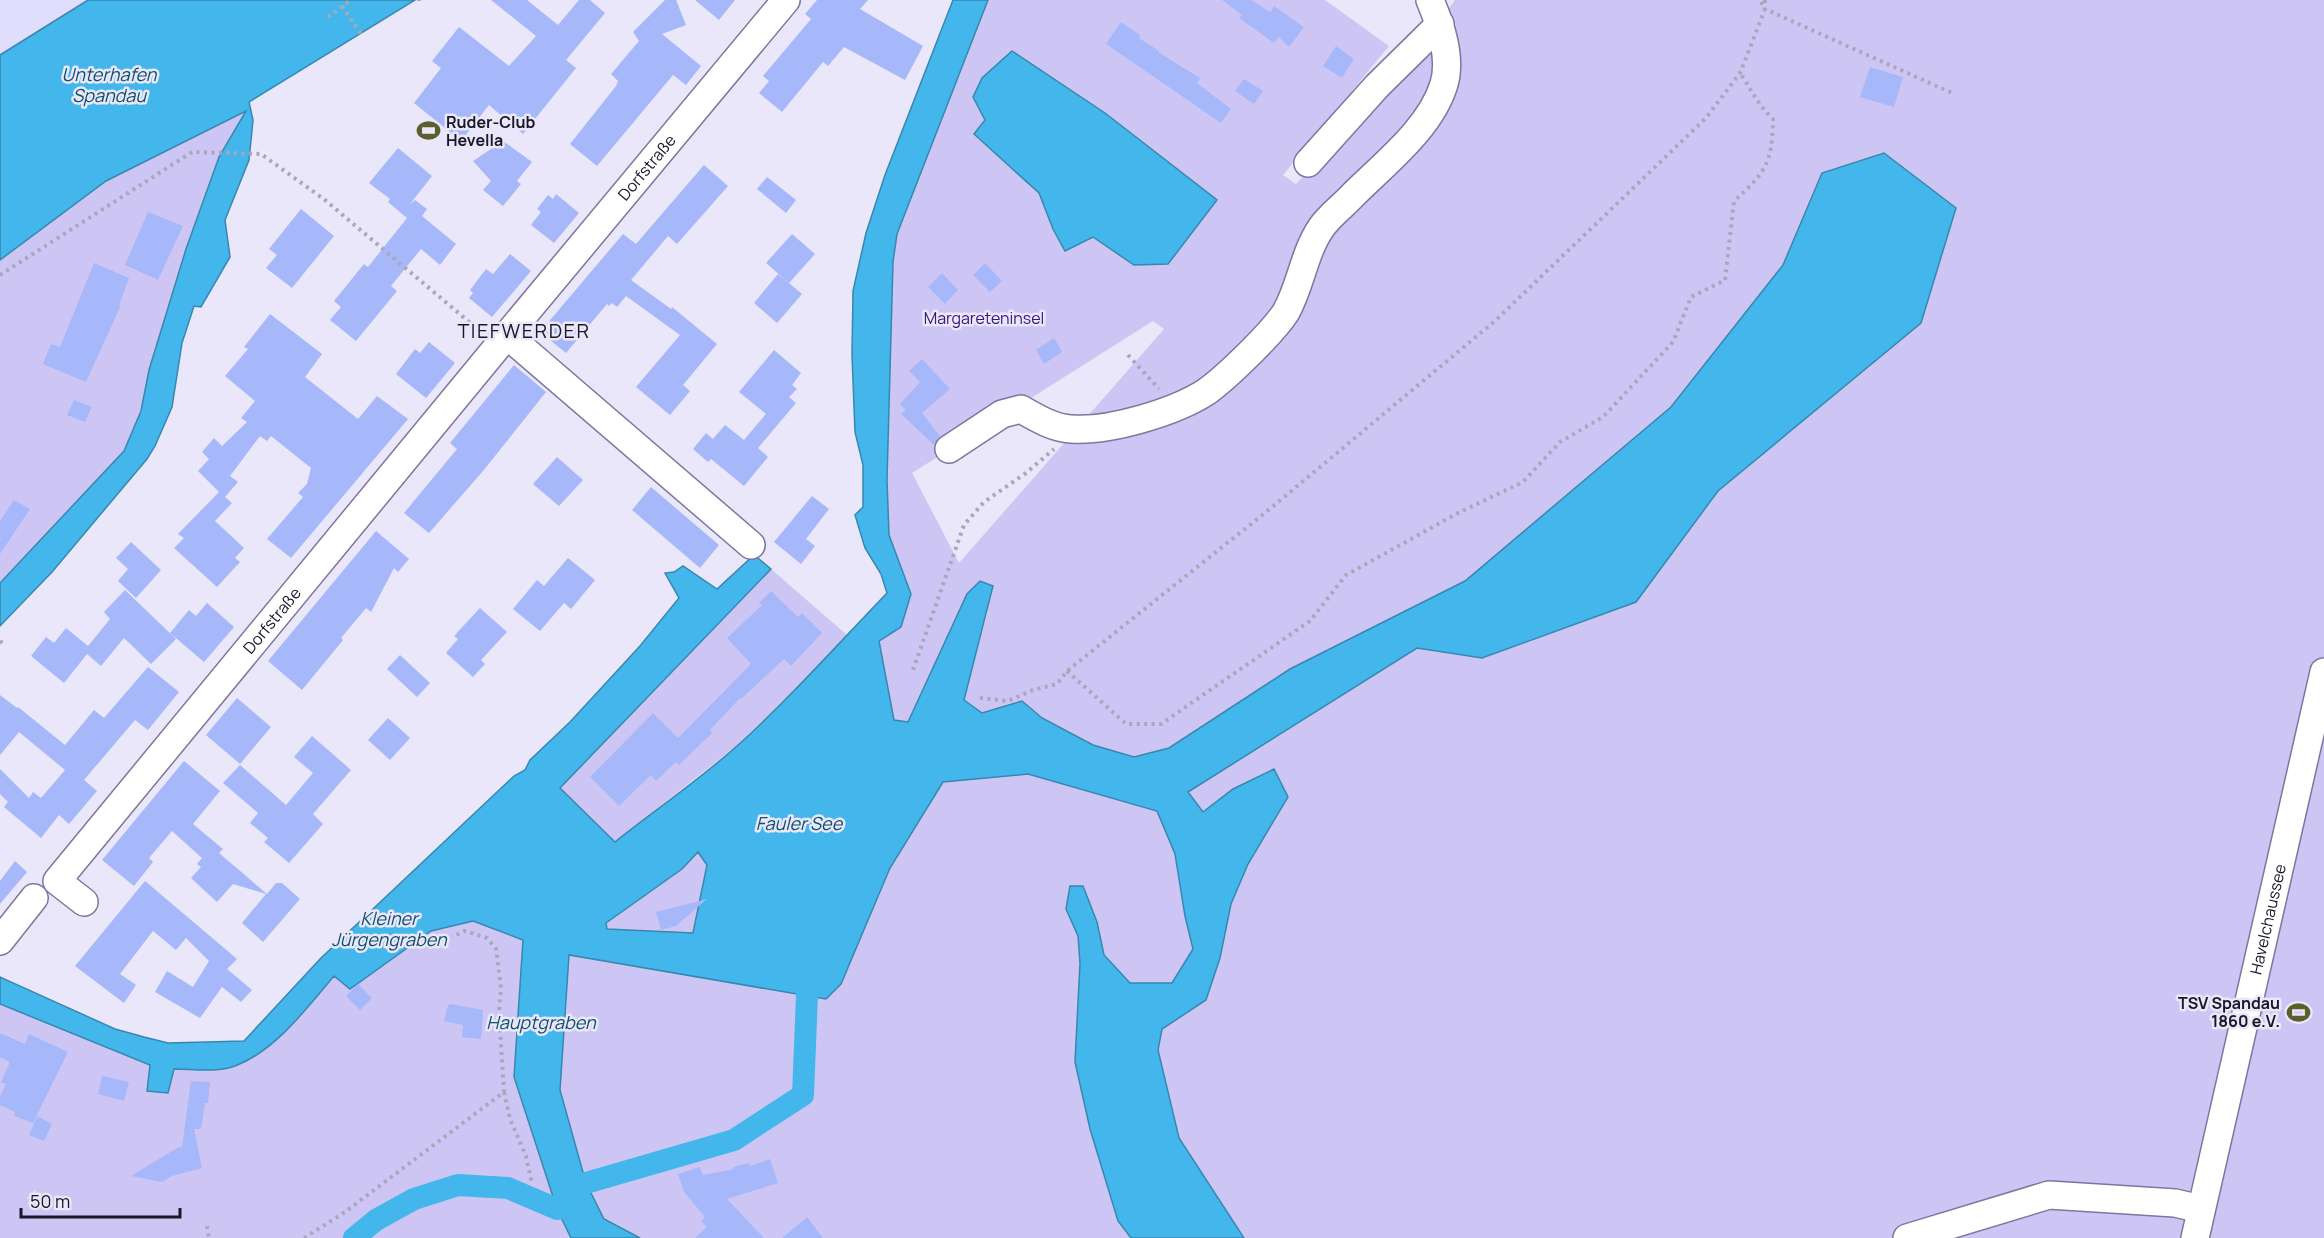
<svg xmlns="http://www.w3.org/2000/svg" width="2324" height="1238" viewBox="0 0 2324 1238" font-family="Manrope,sans-serif">
<rect width="100%" height="100%" fill="#e9e7f9"/>
<!-- built -->
<path fill="#e1ddfd" d="M0,0H88L0,55Z"/>
<!-- green -->
<path fill="#cdc6f5" fill-rule="evenodd" d="M988,0H1325L1389,46L1283,175L1296,184L1422,45L1455,0H2324V1238H1244L1179,1138L1158,1050L1162,1029L1206,1000L1220,958L1231,904L1248,864L1272,825L1233,789L1203,812L1187,792L1417,647L1482,658L1636,601L1718,491L1921,323L1822,173L1783,265L1671,407L1465,581L1290,669L1169,748L1134,757L1093,745L1042,718L1022,701L982,713L963,700L988,611L967,594L908,722L894,720L879,641L901,627L911,594L889,535L887,480L893,262L897,234ZM1012,52L1029,64L1134,265L1093,237L1053,229L1039,193L974,134L986,120ZM1153,321L1164,329L959,563L912,473Z
M247,109L219,157L149,370L141,411L124,451L0,583V260L106,181Z
M771,569L847,635L794,691L735,747L614,842L560,788Z
M1028,774L1157,811L1175,854L1185,916L1193,949L1172,983H1130L1104,955L1097,922L1066,909L1078,936L1080,963L1075,1062L1090,1129L1118,1221L1131,1238H640L604,1219L586,1183L559,1090L569,955L826,999L890,868L943,782Z
M698,852L707,865L693,933L607,929L606,923L682,869Z
M473,921L523,940L514,1077L557,1209L571,1238H0V1004L150,1065L168,1093L174,1068C192,1069 217,1073 235,1066C275,1051 307,1008 335,976L350,989L431,931Z"/>
<!-- water -->
<path fill="#43b7eb" stroke="#3787b0" stroke-width="1.5" fill-rule="evenodd" d="M88,0H415L249,102L253,120L249,160L225,220L230,257L201,307L194,306L182,343L172,407L155,446L147,459L52,572L0,626V583L124,451L141,411L149,370L186,249L219,157L246,111L106,181L0,260V55Z
M953,0H988L897,234L893,262L887,480L889,535L911,594L901,627L879,641L894,720L908,722L967,594L980,581L993,586L964,700L982,713L1022,701L1042,718L1093,745L1134,757L1169,748L1290,669L1465,581L1671,407L1783,265L1822,173L1884,153L1956,208L1921,323L1718,491L1636,602L1482,658L1417,648L1188,792L1203,812L1233,789L1274,769L1288,797L1248,864L1231,904L1220,958L1206,1000L1162,1029L1158,1050L1179,1138L1244,1238H1131L1118,1221L1090,1129L1075,1062L1080,963L1078,936L1066,909L1070,886H1083L1097,922L1104,955L1130,983H1172L1193,949L1185,916L1175,854L1157,811L1028,774L943,782L890,868L841,984L826,999L569,955L560,1090L586,1183L604,1219L640,1238H571L557,1209L514,1077L523,940L473,921L431,931L350,989L334,976C307,1008 275,1051 235,1066C217,1073 192,1069 174,1069L168,1093L147,1091L150,1065L0,1004V977L115,1029L144,1037L168,1043L244,1041L321,958L514,776L525,770L530,760L570,722L640,646L679,598L665,573L674,572L683,566L717,589L754,555L771,569L560,788L615,842C655,810 699,780 737,746C790,698 838,644 887,593L881,574L865,548L855,515L863,507V465L855,432L852,355L853,291L866,233L885,175ZM698,852L707,865L693,933L607,929L606,923L682,869Z
M1012,51L1105,113L1217,200L1168,264L1134,265L1093,237L1065,251L1053,229L1039,193L974,134L985,120L973,97L982,78Z"/>
<g fill="none" stroke-linecap="round" stroke-linejoin="round">
<!-- canal -->
<path stroke="#43b7eb" stroke-width="22" d="M586,1183L734,1140L803,1095L807,995
M354,1238L376,1220L414,1199L458,1185L508,1188L557,1209"/>
</g>
<!-- building -->
<path fill="#a6b8f9" d="M491,0H527L558,25L579,0H590L605,13L566,60L576,68L523,134L489,105L461,141L414,103L441,68L432,61L459,27L509,66L536,36Z
M665,0H676L686,25L662,34L701,66L686,85L673,75L597,166L570,144L616,86L618,81L611,74L639,41L633,32Z
M695,0H735L719,20Z
M817,0H868L860,9L923,46L905,80L844,47L828,66L823,62L782,112L759,93L769,81L763,76L811,19L805,14Z
M1222,0H1251L1270,12L1274,6L1304,27L1289,47L1279,37L1274,43L1239,18L1242,15Z
M1121,22L1140,35L1139,38L1159,51L1158,52L1200,78L1197,83L1231,109L1221,123L1106,44Z
M1336,46L1354,59L1342,78L1323,66Z
M1870,67L1903,77L1894,107L1860,97Z
M1244,79L1263,91L1254,104L1235,91Z
M503,141L532,162L517,181L521,184L503,206L483,190L491,181L473,161Z
M398,148L432,176L410,204L415,200L427,209L422,216L456,244L440,265L421,249L391,286L397,291L356,341L330,320L341,307L334,301L364,264L368,267L407,218L388,202L390,199L369,183Z
M704,165L728,186L677,244L668,236L631,280L671,309L672,307L717,344L683,385L690,391L670,415L636,387L680,335L626,296L617,307L612,303L609,306L607,304L566,353L540,332L623,234L636,244Z
M767,177L796,200L786,213L757,189Z
M556,194L579,213L554,243L531,225L541,212L537,209L548,195L553,199Z
M301,209L334,236L292,288L266,268L277,255L269,249Z
M148,212L183,226L158,280L125,265Z
M792,234L815,254L789,283L766,263Z
M510,254L531,271L492,317L469,298L473,293L470,290L486,269L493,274Z
M94,263L129,278L119,305H121L86,382L43,364L51,344L60,347Z
M985,263L1002,281L990,292L973,275Z
M942,273L958,290L945,304L928,287Z
M778,274L802,294L777,323L754,303Z
M270,314L322,354L305,377L358,419L377,396L408,419L291,558L267,539L303,497L298,493L307,484L311,468L271,436L267,441L260,436L230,476L238,482L225,497L232,503L215,521L244,548L235,558L240,562L217,587L174,548L184,538L178,534L219,492L198,471L209,459L202,452L214,438L222,446L247,422L241,418L255,401L225,376L248,349L244,347Z
M1054,338L1062,352L1044,364L1036,350Z
M429,342L455,363L426,398L396,374L415,349L420,353Z
M774,350L801,373L792,385L797,389L789,397L796,403L758,448L768,457L744,486L711,459L708,462L693,449L706,433L713,439L725,425L744,440L766,414L739,392Z
M922,359L950,389L922,413L940,436L934,445L901,414L906,410L900,404L920,382L909,371Z
M514,365L546,392L483,471L429,533L404,513L457,449L450,443Z
M74,400L92,407L85,422L67,415Z
M557,457L583,480L559,506L533,484Z
M651,487L719,545L700,568L632,510Z
M812,496L829,509L806,539L815,546L801,564L774,542Z
M14,500L30,509L0,554V521Z
M376,531L409,559L398,572L394,568L371,612L366,608L341,638L343,640L302,690L268,661Z
M131,542L161,570L136,598L118,581L128,569L116,558Z
M568,558L595,580L571,609L564,603L540,631L513,609L537,580L544,586Z
M125,590L176,639L151,664L124,638L101,666L87,654L64,683L31,656L46,637L54,643L66,628L88,646L110,619L104,612Z
M771,591L798,617L802,613L822,633L791,666L784,659L741,699L740,698L710,730L712,733L679,765L676,762L656,781L651,775L619,806L590,777L653,713L678,738L751,664L727,638L762,605L759,603Z
M207,603L234,627L204,662L170,633L189,610L196,616Z
M480,608L507,632L481,660L485,664L473,677L446,653L458,639L454,636Z
M400,655L430,683L417,697L387,669Z
M148,667L179,692L148,730L135,720L84,780L97,791L69,824L59,815L41,838L4,807L8,802L0,794V769L29,798L33,792L41,798L65,770L19,732L0,755V695L17,708L18,707L65,745L94,710L104,718Z
M237,698L271,727L240,764L206,735Z
M388,718L410,738L390,760L368,740Z
M312,736L351,770L313,814L323,824L289,863L264,842L268,838L250,823L258,813L223,783L240,765L286,805L313,773L294,757Z
M184,761L220,791L193,824L223,849L219,853L267,894L276,883H282L300,899L263,942L242,923L266,894L233,884L217,902L191,878L201,867L197,864L202,858L172,831L149,858L153,862L134,886L102,860Z
M15,861L27,872L0,904V881Z
M145,881L237,959L227,969L252,990L241,1002L222,987L200,1018L155,992L167,971L193,987L209,961L186,938L176,950L153,931L120,974L136,985L124,1003L75,966Z
M707,899L676,926L661,930L656,912Z
M358,984L372,998L360,1010L346,996Z
M451,1004L483,1010L481,1039L462,1037L463,1025L444,1021L448,1005Z
M0,1033L25,1044L29,1034L68,1052L33,1123L14,1116L15,1112L0,1105V1097L6,1084L1,1082L10,1062L0,1057Z
M102,1076L129,1082L124,1101L98,1094Z
M191,1081L210,1082L208,1103H205L201,1129H194L202,1168L172,1176L162,1182L131,1176L177,1148L182,1147Z
M37,1116L52,1124L44,1141L29,1135Z
M770,1159L778,1183L727,1199L764,1238H695L707,1227L701,1221L705,1217L684,1192L678,1174L700,1167L703,1175L734,1169L733,1167L749,1163L750,1166Z
M807,1217L823,1238H782Z"/>
<g fill="none" stroke-linecap="round" stroke-linejoin="round">
<defs>
<g id="minor">
<path d="M1308,163L1377,86L1440,24"/>
<path d="M507,335L751,545"/>
<path d="M949,449L1002,414L1021,409C1037,418 1053,428 1071,429C1109,432 1175,412 1206,392C1223,380 1238,365 1253,350C1265,338 1277,326 1286,312C1301,285 1304,253 1321,228C1329,216 1343,206 1353,195C1384,164 1431,128 1444,84C1452,57 1440,24 1430,0"/>
<path id="s1" d="M84,902L57,881L498,346L786,0"/>
<path d="M0,941L34,898"/>
<path d="M1907,1238L2049,1195L2175,1203L2201,1209"/>
<path id="s2" d="M2195,1238L2324,672"/>
</g>
</defs>
<!-- minor casing -->
<use href="#minor" stroke="#7c76a0" stroke-width="30"/>
<!-- path -->
<path stroke="#a9a7b9" stroke-width="4" stroke-dasharray="3 4.5" stroke-linecap="butt" d="M419,0V1
M1765,0V9L1952,93
M342,6L363,37
M328,17L351,0
M0,275L192,152L261,154L325,200L481,332
M1128,355L1159,389
M0,641L5,645
M913,670L964,525L984,502L1026,473L1054,449
M1067,671L1126,724H1161L1310,621L1346,575L1458,513L1523,482L1560,442L1603,417L1673,342L1691,297L1725,280L1734,201C1766,172 1772,164 1773,119C1758,105 1751,89 1740,73
M980,698L1008,701L1033,690L1057,684L1067,671L1271,508L1495,321L1706,118L1740,73L1765,9L1760,0
M504,1092L510,1119L526,1156L532,1184
M207,1226L209,1238
M304,1238L345,1212L504,1092L499,1012L501,988L496,949L487,938L465,931L452,937"/>
<!-- minor -->
<use href="#minor" stroke="#fff" stroke-width="27"/>
</g>
<!-- icons -->
<defs>
<symbol id="stadium-bare" viewBox="-9 -9 18 18"><path d="M0-5a6.5 5 0 1 0 0 10a6.5 5 0 1 0 0-10ZM-3.5-1.8h7v3.6h-7Z" fill="#5c5f2c" stroke="#e9e7f9" stroke-width="2.5" paint-order="stroke"/></symbol>
</defs>
<g fill-rule="evenodd">
<use href="#stadium-bare" x="412" y="114" width="33" height="33"/>
<use href="#stadium-bare" x="2282" y="996" width="33" height="33"/>
</g>
<g text-anchor="middle" stroke-width="5" stroke-linejoin="round" paint-order="stroke">
<!-- poi labels -->
<g font-size="16" font-weight="bold" fill="#1a1728" stroke="#e9e7f9" text-anchor="start">
<text x="446" y="128">Ruder-Club<tspan x="446" dy="18">Hevella</tspan></text>
<text x="2280" y="1009" text-anchor="end">TSV Spandau<tspan x="2280" dy="18">1860 e.V.</tspan></text>
</g>
<!-- street labels -->
<g font-size="16" fill="#1a1728" stroke="#e9e7f9">
<text dy="6" stroke="none"><textPath href="#s1" startOffset="960">Dorfstraße</textPath></text>
<text dy="6" stroke="none"><textPath href="#s1" startOffset="372">Dorfstraße</textPath></text>
<text dy="6" stroke="none"><textPath href="#s2" startOffset="327">Havelchaussee</textPath></text>
</g>
<!-- park labels -->
<g font-size="16" fill="#391677" stroke="#e9e7f9">
<text x="984" y="324">Margareteninsel</text>
</g>
<!-- water labels -->
<g font-size="18" font-style="italic" fill="#0f4f6a" stroke="#e9e7f9">
<text x="109" y="81">Unterhafen<tspan x="109" dy="21">Spandau</tspan></text>
<text x="799" y="830">Fauler See</text>
<text x="389" y="925">Kleiner<tspan x="389" dy="21">Jürgengraben</tspan></text>
<text x="541" y="1029">Hauptgraben</text>
</g>
<!-- quarter labels -->
<g font-size="20" letter-spacing="1.5" fill="#1a1728" stroke="#e9e7f9">
<text x="524" y="338">TIEFWERDER</text>
</g>
</g>
<!-- scale -->
<path d="M21 1208v9h159v-9" fill="none" stroke="#1a1728" stroke-width="3"/>
<text x="30" y="1208" font-size="18" fill="#1a1728" stroke="#e9e7f9" stroke-width="4.5" paint-order="stroke">50 m</text>
</svg>
